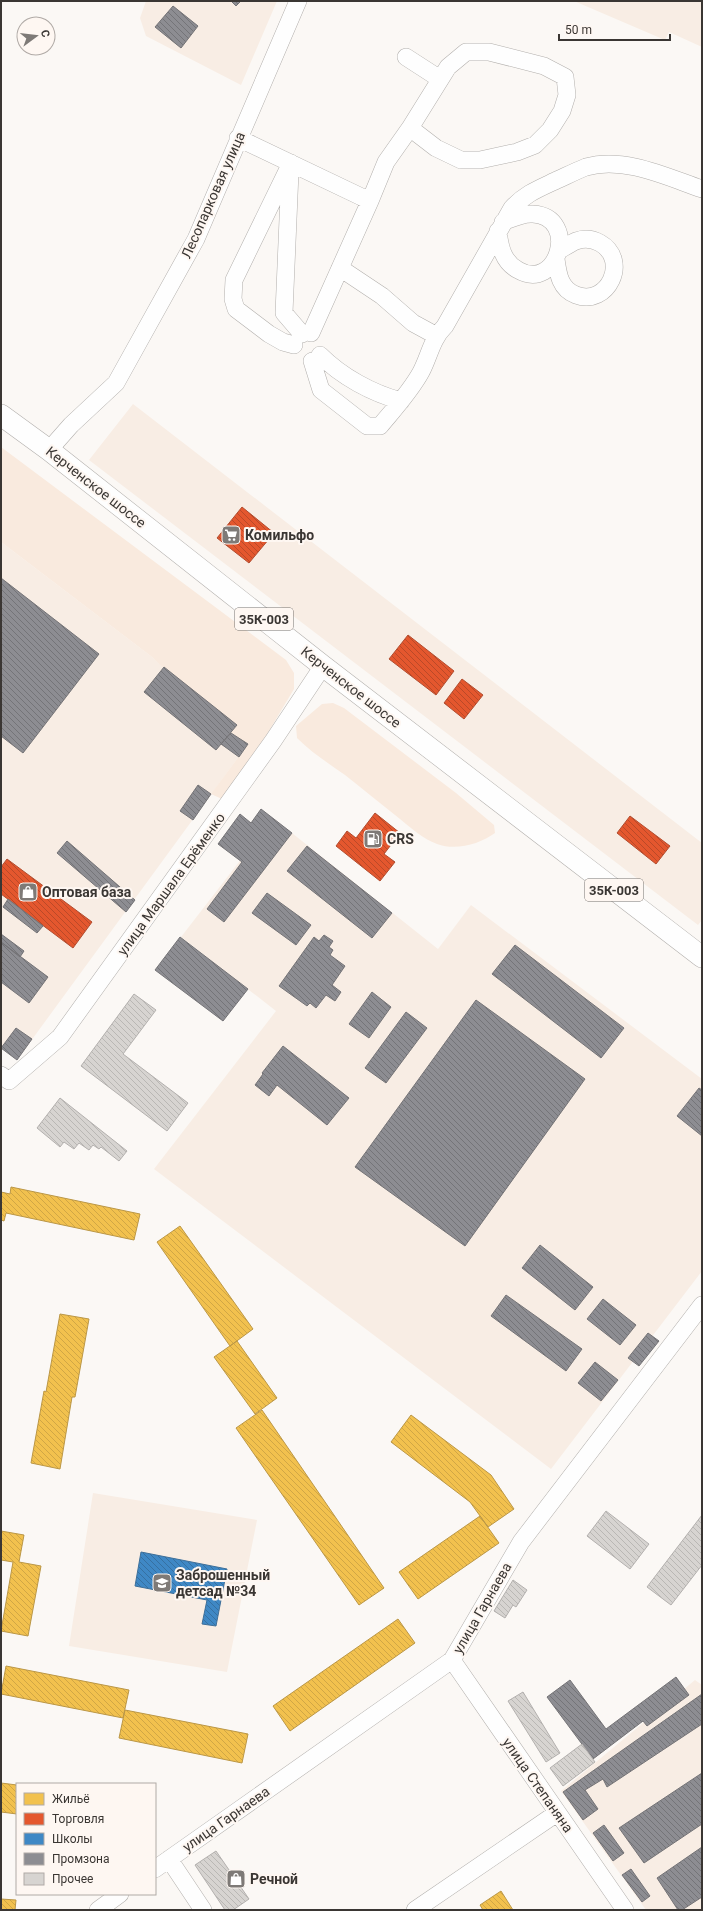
<svg xmlns="http://www.w3.org/2000/svg" width="703" height="1911" viewBox="0 0 703 1911" font-family="Roboto,sans-serif">
<defs>
<pattern id="homes-back-hatch" width="6" height="6" patternUnits="userSpaceOnUse"><rect width="6" height="6" fill="#f2c14e"/><path d="M-1 5l2 2M0 0l6 6M5-1l2 2" fill="none" stroke="#d0a645"/></pattern>
<pattern id="shops-back-hatch" width="6" height="6" patternUnits="userSpaceOnUse"><rect width="6" height="6" fill="#e4572e"/><path d="M-1 5l2 2M0 0l6 6M5-1l2 2" fill="none" stroke="#ba4928"/></pattern>
<pattern id="schools-back-hatch" width="6" height="6" patternUnits="userSpaceOnUse"><rect width="6" height="6" fill="#3f88c5"/><path d="M-1 5l2 2M0 0l6 6M5-1l2 2" fill="none" stroke="#3670a1"/></pattern>
<pattern id="industry-back-hatch" width="6" height="6" patternUnits="userSpaceOnUse"><rect width="6" height="6" fill="#8d8d92"/><path d="M-1 5l2 2M0 0l6 6M5-1l2 2" fill="none" stroke="#747478"/></pattern>
<pattern id="building-back-hatch" width="6" height="6" patternUnits="userSpaceOnUse"><rect width="6" height="6" fill="#d7d4d1"/><path d="M-1 5l2 2M0 0l6 6M5-1l2 2" fill="none" stroke="#b9b7b4"/></pattern>
</defs>
<rect width="100%" height="100%" fill="#fbf8f5"/>
<!-- built -->
<path fill="#f8ede4" d="M146,1H277L241,85L146,36L140,18Z
M574,1H702V47L669,32L665,40Z
M133,404L702,843V920L698,925L89,460Z
M1,542L152,657L248,744L17,1060L1,1048Z
M273,818L438,949L471,905L702,1079V1271L551,1469L154,1169L276,1011L181,937Z
M93,1493L257,1520L227,1672L69,1646Z
M695,1680L702,1685V1910H646L561,1791Z"/>
<!-- grass -->
<path fill="#f9eade" d="M1,447L286,660L294,673V689L257,751L222,799L211,794L248,744L231,733L152,657L1,542Z
M333,703L344,708L456,793L494,825L495,833C480,844 456,851 437,844C423,839 411,828 400,819C381,804 363,789 345,775C328,763 312,753 297,738L296,726L322,704Z"/>
<!-- homes -->
<path fill="url(#homes-back-hatch)" stroke="#bb9746" d="M11,1187L140,1214L134,1240L6,1213L4,1221L1,1220V1192L10,1194Z
M180,1226L253,1329L230,1346L157,1242Z
M60,1314L89,1319L75,1397H72L60,1469L31,1463L44,1391L46,1392Z
M237,1341L277,1398L255,1414L214,1357Z
M262,1410L384,1588L359,1605L236,1428Z
M411,1415L491,1475L514,1509L488,1527L470,1502L391,1442Z
M480,1516L499,1543L418,1599L399,1572Z
M1,1531L24,1535L19,1562L41,1566L28,1636L1,1631L13,1562L1,1560Z
M398,1619L415,1643L290,1731L273,1706Z
M6,1666L129,1690L123,1718L1,1694Z
M125,1710L248,1734L242,1763L119,1738Z
M1,1783L17,1785V1814L1,1812Z
M501,1891L513,1910H483L480,1905Z
M1,1899L16,1900L15,1910H1Z"/>
<!-- shops -->
<path fill="url(#shops-back-hatch)" stroke="#b14d30" d="M242,507L274,533L249,563L217,538Z
M408,635L454,671L436,695L389,659Z
M462,679L483,695L464,719L444,703Z
M375,813L400,833L384,854L395,862L380,881L336,846L347,831L356,838Z
M630,816L670,846L656,864L617,833Z
M7,859L92,922L73,948L1,894V867Z"/>
<!-- schools -->
<path fill="url(#schools-back-hatch)" stroke="#3e6f99" d="M141,1552L227,1569L216,1626L202,1624L207,1600L135,1586Z"/>
<!-- industry -->
<path fill="url(#industry-back-hatch)" stroke="#747376" d="M231,1H241L236,6Z
M173,6L198,26L181,48L155,27Z
M1,578L99,654L23,753L1,736Z
M164,667L237,725L216,750L144,692Z
M231,733L248,744L239,757L221,744Z
M198,785L211,794L193,820L180,811Z
M261,809L292,833L224,922L207,909L242,862L218,844L240,814L251,823Z
M67,841L135,900L126,912L57,853Z
M307,846L392,913L372,938L287,871Z
M267,893L311,925L296,945L252,913Z
M8,899L43,926L37,933L3,907Z
M1,934L24,951L20,957L1,942Z
M324,935L333,941L329,947L333,950L330,955L345,966L332,985L341,992L335,1001L326,995L316,1008L310,1003L307,1006L279,986L314,937L319,941Z
M180,937L248,989L223,1021L155,970Z
M1,942L48,977L29,1003L1,982Z
M515,945L624,1028L601,1058L492,974Z
M372,992L391,1007L369,1038L349,1024Z
M476,1000L585,1079L465,1246L355,1167Z
M406,1012L427,1028L386,1083L365,1068Z
M16,1028L32,1039L17,1060L1,1048Z
M283,1046L349,1098L327,1125L277,1085L269,1096L255,1085L263,1074L262,1073Z
M699,1088L702,1090V1136L677,1116Z
M540,1245L593,1287L575,1310L522,1268Z
M506,1295L582,1349L566,1371L491,1316Z
M603,1299L636,1325L620,1345L587,1319Z
M648,1333L659,1341L639,1366L628,1358Z
M595,1362L618,1380L601,1401L578,1383Z
M676,1677L689,1695L647,1726L643,1721L593,1759L547,1697L570,1680L606,1729Z
M702,1694V1724L607,1787L603,1779L585,1790L598,1809L583,1820L563,1792Z
M702,1773V1824L644,1863L619,1828Z
M604,1825L624,1853L613,1861L593,1833Z
M702,1847V1897L682,1910H678L657,1878Z
M631,1869L650,1896L642,1902L622,1875Z"/>
<!-- building -->
<path fill="url(#building-back-hatch)" stroke="#b3b0ae" d="M134,994L156,1010L123,1054L188,1103L167,1131L81,1066Z
M60,1098L127,1151L119,1161L101,1147L99,1149L93,1145L89,1150L79,1143L74,1149L64,1142L60,1147L37,1128Z
M606,1511L649,1544L630,1569L587,1536Z
M702,1515V1565L671,1605L647,1587Z
M513,1580L527,1590L516,1607L513,1605L505,1618L494,1611Z
M523,1692L560,1753L546,1762L508,1701Z
M582,1744L595,1762L563,1786L550,1768Z
M216,1851L249,1899L233,1910H225L195,1865Z"/>
<g fill="none" stroke-linecap="round" stroke-linejoin="round">
<defs>
<path id="minor" d="M406,57L440,79
M238,138L370,201L386,162L410,128L436,148L461,160H480L517,152L535,145L550,130L562,111L567,95L565,77L544,66L489,52H466L448,67L410,128
M291,163L234,280L233,299L236,309L269,334L283,342L294,345
M290,172L284,313L302,334
M498,231C500,247 503,262 518,270C558,293 580,217 533,214C523,213 513,218 503,222
M556,259C558,274 560,289 576,295C608,307 630,260 600,243C593,239 584,238 576,241C571,243 565,247 560,250
M340,268L382,296L413,323L435,335
M311,333L370,201
M320,355C342,377 372,393 401,401
M312,361L321,390L367,426H380C395,408 410,392 421,372C430,355 431,340 445,326L512,208C525,194 538,189 555,181C566,176 576,171 586,167C624,156 667,177 702,189
M49,450L71,425L116,383L196,239L298,1
M1,1075L9,1081L60,1037L273,741L323,666
M452,1660L625,1910
M169,1859L203,1910
M155,1869L452,1660L521,1542L702,1305
M98,1910L120,1894
M415,1910L557,1813"/>
<path id="major" d="M1,415L49,450L323,666L702,957"/>
</defs>
<!-- minor casing -->
<use href="#minor" stroke="#b2afac" stroke-width="18"/>
<!-- major casing -->
<use href="#major" stroke="#b2afac" stroke-width="22"/>
<!-- minor -->
<use href="#minor" stroke="#fefefe" stroke-width="17"/>
<!-- major -->
<use href="#major" stroke="#fefefe" stroke-width="21"/>
</g>
<!-- icons -->
<defs>
<symbol id="supermarket-square" viewBox="-11 -11 22 22"><rect x="-9" y="-9" width="18" height="18" rx="4" fill="#7e7a77" stroke="#fef7f2"/><path d="M-6-5.5h2.5l.6 2H6L4.5 2H-2.5L-4.4-4H-6ZM-1.5 3.2a1.3 1.3 0 1 0 .1 0ZM3 3.2a1.3 1.3 0 1 0 .1 0Z" fill="#fff"/></symbol>
<symbol id="fuel-square" viewBox="-11 -11 22 22"><rect x="-9" y="-9" width="18" height="18" rx="4" fill="#7e7a77" stroke="#fef7f2"/><path d="M-5.5-6h7V0h2V4h1.3V-2.5L3-4.5l.8-.8L6-3V5H2.5V1h-1V6h-7ZM-4.2-4.7v3.2H.2V-4.7Z" fill="#fff"/></symbol>
<symbol id="shop-square" viewBox="-11 -11 22 22"><rect x="-9" y="-9" width="18" height="18" rx="4" fill="#7e7a77" stroke="#fef7f2"/><path d="M-5-2.5h2.3a2.7 3.5 0 0 1 5.4 0H5L5.5 6h-11ZM-1.5-2.5h3a1.5 2.3 0 0 0-3 0Z" fill="#fff"/></symbol>
<symbol id="school-square" viewBox="-11 -11 22 22"><rect x="-9" y="-9" width="18" height="18" rx="4" fill="#7e7a77" stroke="#fef7f2"/><path d="M0-5L7-2L0 1L-7-2ZM-4 1L0 2.5L4 1V4Q0 6-4 4Z" fill="#fff"/></symbol>
</defs>
<g fill-rule="evenodd">
<use href="#supermarket-square" x="220" y="524" width="22" height="22"/>
<use href="#fuel-square" x="362" y="828" width="22" height="22"/>
<use href="#shop-square" x="17" y="881" width="22" height="22"/>
<use href="#school-square" x="151" y="1572" width="22" height="22"/>
<use href="#shop-square" x="225" y="1868" width="22" height="22"/>
</g>
<g text-anchor="middle" stroke-width="4" stroke-linejoin="round" paint-order="stroke">
<!-- shield labels -->
<g fill="#fef7f2" stroke="#75706c" stroke-width="1">
<rect x="235" y="608" width="58" height="22" rx="3"/>
<rect x="585" y="879" width="58" height="22" rx="3"/>
</g>
<g font-size="13" font-weight="bold" fill="#3a3633">
<text x="264" y="624">35К-003</text>
<text x="614" y="895">35К-003</text>
</g>
<!-- street labels -->
<g font-size="14" fill="#3a3633" stroke="#fef7f2">
<text transform="translate(213 195) rotate(-66)" y="5">Лесопарковая улица</text>
<text transform="translate(96 487) rotate(38)" y="5">Керченское шоссе</text>
<text transform="translate(351 687) rotate(38)" y="5">Керченское шоссе</text>
<text transform="translate(171 884) rotate(-54)" y="5">улица Маршала Ерёменко</text>
<text transform="translate(482 1608) rotate(-60)" y="5">улица Гарнаева</text>
<text transform="translate(538 1785) rotate(55)" y="5">улица Степаняна</text>
<text transform="translate(226 1819) rotate(-35)" y="5">улица Гарнаева</text>
</g>
<!-- poi labels -->
<g font-size="14" font-weight="bold" fill="#3a3633" stroke="#fef7f2" text-anchor="start">
<text x="245" y="540">Комильфо</text>
<text x="387" y="844">CRS</text>
<text x="42" y="897">Оптовая база</text>
<text x="176" y="1580">Заброшенный<tspan x="176" dy="16">детсад №34</tspan></text>
<text x="250" y="1884">Речной</text>
</g>
</g>
<!-- border -->
<rect width="703" height="1911" fill="none" stroke="#3a3633" stroke-width="4"/>
<!-- legend -->
<rect x="16" y="1783" width="140" height="112" fill="#fef7f2" stroke="#b0aaa6"/>
<rect x="24" y="1793" width="20" height="12" fill="#f2c14e" stroke="#b0aaa6"/>
<text x="52" y="1803" font-size="12" fill="#3a3633">Жильё</text>
<rect x="24" y="1813" width="20" height="12" fill="#e4572e" stroke="#b0aaa6"/>
<text x="52" y="1823" font-size="12" fill="#3a3633">Торговля</text>
<rect x="24" y="1833" width="20" height="12" fill="#3f88c5" stroke="#b0aaa6"/>
<text x="52" y="1843" font-size="12" fill="#3a3633">Школы</text>
<rect x="24" y="1853" width="20" height="12" fill="#8d8d92" stroke="#b0aaa6"/>
<text x="52" y="1863" font-size="12" fill="#3a3633">Промзона</text>
<rect x="24" y="1873" width="20" height="12" fill="#d7d4d1" stroke="#b0aaa6"/>
<text x="52" y="1883" font-size="12" fill="#3a3633">Прочее</text>
<!-- north arrow -->
<g transform="translate(36 36) rotate(75)"><circle r="19" fill="#fef7f2" stroke="#b0aaa6"/>
<path d="M0-3L7 15L0 10L-7 15Z" fill="#7e7a77"/>
<text y="-6" font-size="11" font-weight="bold" text-anchor="middle" fill="#3a3633">С</text>
</g>
<!-- scale -->
<path d="M559 34v6h111v-6" fill="none" stroke="#3a3633" stroke-width="2"/>
<text x="565" y="34" font-size="12" fill="#3a3633" stroke="#fef7f2" stroke-width="3" paint-order="stroke">50 m</text>
</svg>
